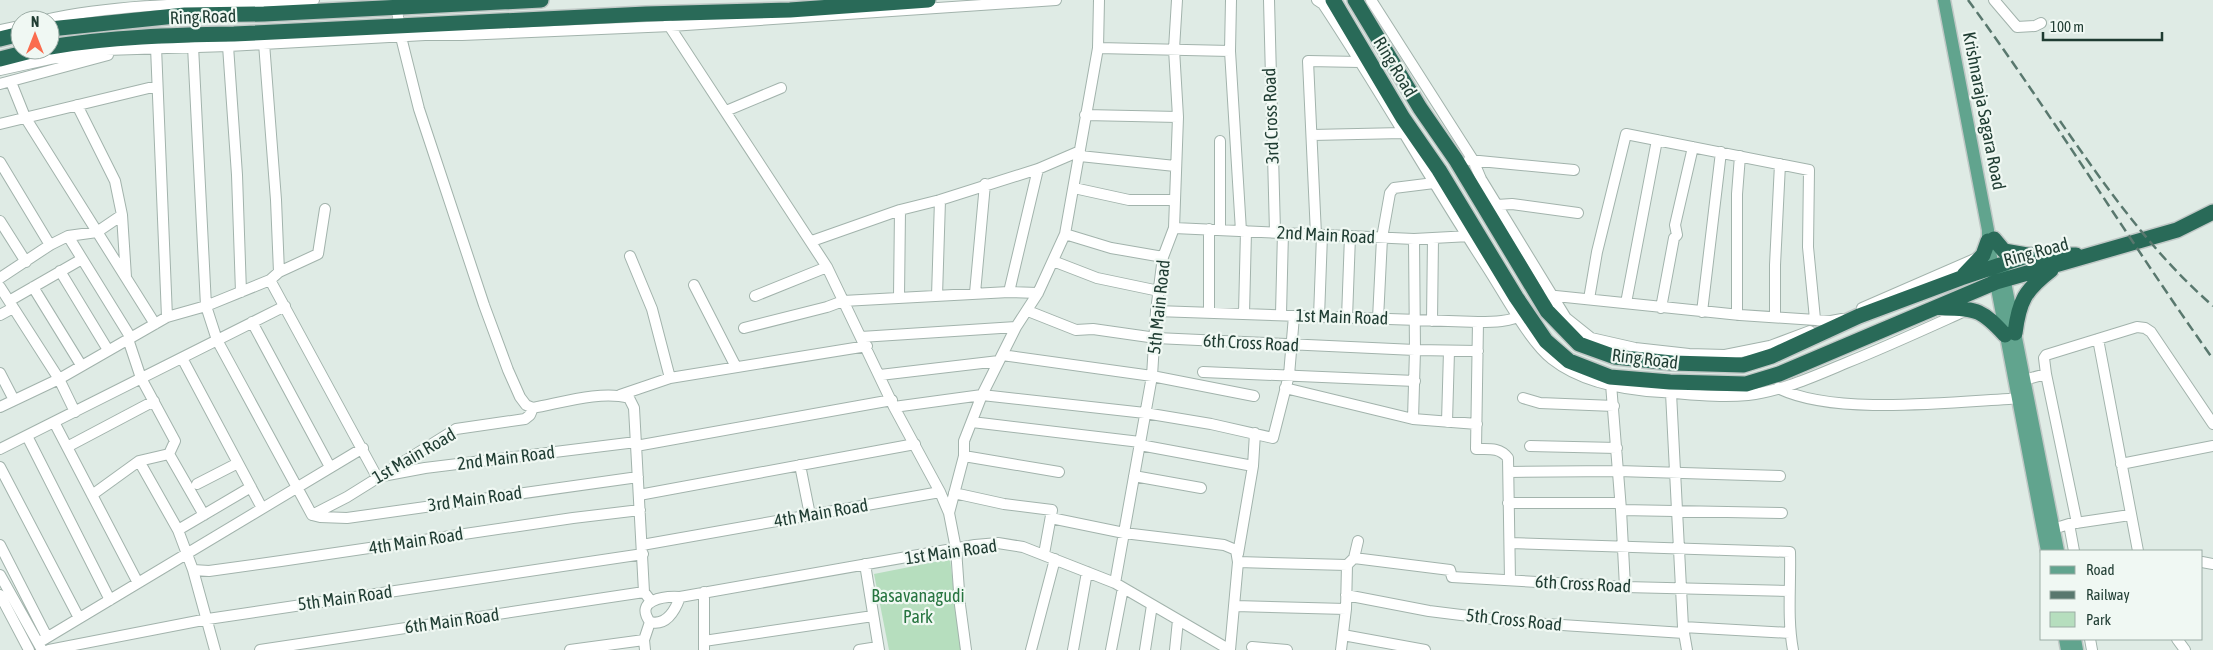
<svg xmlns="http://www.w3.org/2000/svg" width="2213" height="650" viewBox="0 0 2213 650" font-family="'Asap Condensed',sans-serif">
<rect width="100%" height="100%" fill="#dfebe5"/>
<!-- green -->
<path fill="#b6debe" d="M950,559L961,650H889L874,574Z"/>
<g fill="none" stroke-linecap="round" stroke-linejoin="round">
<defs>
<path id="minor" d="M1231,0L1230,51L1241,231
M1269,0L1275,232
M1317,0L1323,4C1380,90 1431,181 1487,267C1504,293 1529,341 1552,359C1581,382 1625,390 1662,392C1690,394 1719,398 1748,395C1782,391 1815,376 1846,363C1886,347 1925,329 1965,311
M1371,0L1473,160L1481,179L1566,318L1591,338L1635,348L1689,354L1725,355L1770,346L1810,331
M1994,0L2017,27L2035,26L2041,23
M396,3L401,37L419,109L484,305L508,370L520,397L526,405L533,408
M45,20C130,1 227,4 314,0
M668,24L827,267L894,407L940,492L949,513L956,549L960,605L966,650
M0,30L20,26
M264,43L276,200L279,272L270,280
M193,46L206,306L217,340L312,515L347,497L456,429L525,419L530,415L533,408C561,403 601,390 629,398L634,408L644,592L651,601
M228,46L237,175L241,292
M156,47L167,317
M1098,48L1230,51
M0,70L50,59L106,50L228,46L425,35H462L671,26L1056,0
M11,82L25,117L155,324
M0,84L108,55
M77,105L115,181L122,215L126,277
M726,111L781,88
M1085,115L1178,117
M0,124L157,86
M1312,135L1403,133
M1080,156L1175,166
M1469,160L1574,170
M0,162L50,245
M1074,188L1129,200H1175
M1497,205L1512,204L1578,213
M0,221L26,262
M1174,228L1414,239L1470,236
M1220,230V141
M1065,234L1111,248L1163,257
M1316,235L1308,61L1360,62
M68,236L131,338
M812,241L900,210L940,200L1038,169L1080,151
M630,256L652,309L670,378
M1053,261L1097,278L1159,291
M60,271L108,350
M279,272L318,254L325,209
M0,278L50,245L68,236L97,232L122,215
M694,285L736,367
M0,287L59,379L75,412
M33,287L81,365
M1009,292L1038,169
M975,293L985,184
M1546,295L1740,315L1831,321L1842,319
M755,296L827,267
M937,296L940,200
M899,297L900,210
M1589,299L1597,252L1626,134L1809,170L1808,247L1815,319
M9,301L82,259
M1626,303L1657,140
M1661,308L1674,238L1677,235L1675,225L1693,147
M1862,308L1977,258
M1028,311L1076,330L1093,329L1156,338L1415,350L1478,351
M1156,311L1478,322C1492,322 1512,322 1523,314
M1702,312L1721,152
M1209,313V229
M1244,314L1246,231
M1281,314L1283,232
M0,315L13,308
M1737,315V194L1740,156
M1319,317L1322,235
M1775,317V265L1780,164
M1347,318L1350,236
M1378,319L1382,238L1390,193L1394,188L1434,183
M1432,321L1433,238
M252,322L330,467
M1478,322L1476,449C1488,449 1500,447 1508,458L1510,580
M744,328L827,307L843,301L1009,292L1038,293
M861,337L1016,327
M128,339L141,378L175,441L169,454
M2098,339L2138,551
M1002,355L1152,376L1254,396
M182,358L262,508
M1203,372L1415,381
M0,373L14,400
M880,375L999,361
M2024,380L2046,374
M1611,384L1621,510L1625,587
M1285,388L1413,419L1477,424
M1778,388C1835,417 1959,401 2025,398
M1671,393L1683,627L1687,650
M620,395L670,378L867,346
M1523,398L1540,403L1614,406
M0,407L59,379L167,317L206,306L270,280L377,477L425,468L636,442
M894,407L982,395L1145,413L1211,424L1273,438L1289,375L1294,316
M1413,419L1415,350L1414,239
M54,422L138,583
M972,422L1140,442
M1447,422L1449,351
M27,436L110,600
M1140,445L1253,466
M636,446L892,400
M1530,446L1617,448
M67,447L154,401
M0,449L285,306
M169,454L204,515
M964,456L1059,472
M139,461L178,530L193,570L215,650
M2121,464L2213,446
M800,465L810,515
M0,467L79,618
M1509,472L1618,471L1780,476
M1134,476L1201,488
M197,484L238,463
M954,493L1004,504L1052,510L1044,554
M92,495L139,461L169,454
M639,495L915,444
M1508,503H1620
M1621,510L1782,513
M949,513L964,456V441L982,395L1016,327L1038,293L1065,234L1098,48L1099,0
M312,515L320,517L347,518L638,477
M1051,518L1124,533L1224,545L1236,550L1238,562L1230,650
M2077,523L2046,374L2044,358L2046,355L2137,327L2145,328L2151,332L2213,424
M2069,524L2074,551
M2053,529L2069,524L2130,515
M178,530L251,487
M1510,543L1790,552C1791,585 1787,617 1793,650
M0,545L47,637
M642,545L940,492
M1238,554L1253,466L1255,433
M1354,558L1450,570L1452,577L1625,587L1789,591
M1238,562L1347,565
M2202,562L2213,564
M865,564L879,650
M193,570L209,571L281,561L573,518L640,510
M0,575L42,650
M1115,583L1152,376L1156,311L1163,257L1174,228L1178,117L1174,49L1177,0
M0,595L29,650
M1346,595L1429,611L1517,622L1684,633
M680,597C675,611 666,626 650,622C634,600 664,596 680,597L975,545L998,543L1023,547L1115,583L1230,650
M1235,606L1346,609
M1683,627L1790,633
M1343,635L1425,650
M2090,639L2092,650
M2177,639L2185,650
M704,641L873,616
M38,643L363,448
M1252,647L1287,650
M49,650L208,619L643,554
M260,650L644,592
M570,650L644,640
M645,650L644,640L650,622
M704,650V592
M859,650L878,647
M1031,650L1055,559
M1073,650L1087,572
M1111,650L1123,588
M1145,650L1152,605
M1175,650L1178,620
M1341,650L1346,609L1347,565L1354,558L1358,541"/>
<path id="major" d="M1944,0L1988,230V241L2047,551
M2003,272L2058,551
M2065,639L2067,650
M2075,639L2077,650"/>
<path id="highway" d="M1333,0L1403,118L1439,170L1516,297L1546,341L1569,361L1610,377L1670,382L1746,384L1779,374L1996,282L2177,230L2213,212
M1355,0L1420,108L1456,160L1547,311L1579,344L1615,357L1672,363L1743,365L1772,356L1859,316L1961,278L2030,255H2076
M50,29L185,15L264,14L541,0
M0,39L20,34
M50,47C110,37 173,35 234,34L646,14L790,10L928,0
M0,59L35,50
M1994,239L2004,251L2027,255
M1964,275L1983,255L1988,241
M1944,308C1977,308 1983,311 2005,335
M2015,333C2019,301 2025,290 2051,270"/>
</defs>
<!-- minor casing -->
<use href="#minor" stroke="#a2b3ac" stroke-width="12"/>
<!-- major casing -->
<use href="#major" stroke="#c0c8c6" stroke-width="15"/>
<!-- highway casing -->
<use href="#highway" stroke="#c0c8c6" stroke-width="18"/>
<!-- minor -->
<use href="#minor" stroke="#fff" stroke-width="10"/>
<!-- major -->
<use href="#major" stroke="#61a48e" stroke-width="12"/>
<!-- highway -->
<use href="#highway" stroke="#296a58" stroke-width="15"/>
<!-- rail -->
<path stroke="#59786e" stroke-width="2.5" stroke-dasharray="10 5" stroke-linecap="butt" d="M1968,0C2054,117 2129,241 2213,359
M2060,121C2105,186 2153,254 2213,306"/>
</g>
<g text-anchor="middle" stroke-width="4.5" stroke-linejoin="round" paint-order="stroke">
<!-- street labels -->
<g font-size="18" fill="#1f3c32" stroke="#f0f8f3">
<text transform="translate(203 17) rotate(-2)" y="6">Ring Road</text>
<text transform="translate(1395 67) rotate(59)" y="6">Ring Road</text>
<text transform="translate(1984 111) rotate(79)" y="6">Krishnaraja Sagara Road</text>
<text transform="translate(1271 116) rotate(-92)" y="6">3rd Cross Road</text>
<text transform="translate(1326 235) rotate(3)" y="6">2nd Main Road</text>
<text transform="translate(2036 252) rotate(-15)" y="6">Ring Road</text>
<text transform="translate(1159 307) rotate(-84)" y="6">5th Main Road</text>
<text transform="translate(1342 317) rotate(2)" y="6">1st Main Road</text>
<text transform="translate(1251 343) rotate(3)" y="6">6th Cross Road</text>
<text transform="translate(1645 359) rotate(7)" y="6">Ring Road</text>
<text transform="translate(414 456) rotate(-30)" y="6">1st Main Road</text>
<text transform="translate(506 458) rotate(-7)" y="6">2nd Main Road</text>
<text transform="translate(475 499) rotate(-8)" y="6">3rd Main Road</text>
<text transform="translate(821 513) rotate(-10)" y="6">4th Main Road</text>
<text transform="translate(416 541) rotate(-9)" y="6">4th Main Road</text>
<text transform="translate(951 552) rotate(-8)" y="6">1st Main Road</text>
<text transform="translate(1583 584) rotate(3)" y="6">6th Cross Road</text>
<text transform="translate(345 598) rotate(-8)" y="6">5th Main Road</text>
<text transform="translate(1514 620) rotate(6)" y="6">5th Cross Road</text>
<text transform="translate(452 621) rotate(-8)" y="6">6th Main Road</text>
</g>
<!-- park labels -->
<g font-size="18" fill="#277540" stroke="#f0f8f3">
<text x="918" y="602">Basavanagudi<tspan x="918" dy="21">Park</tspan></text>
</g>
</g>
<!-- legend -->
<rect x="2040" y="550" width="162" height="90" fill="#f0f8f3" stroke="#9cada6"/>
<rect x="2050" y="566" width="25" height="8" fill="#61a48e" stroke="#9cada6"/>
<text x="2086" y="575" font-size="15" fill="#1f3c32">Road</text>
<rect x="2050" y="591" width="25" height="8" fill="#59786e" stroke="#9cada6"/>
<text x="2086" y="600" font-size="15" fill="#1f3c32">Railway</text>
<rect x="2050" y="612" width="25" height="15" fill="#b6debe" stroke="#9cada6"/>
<text x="2086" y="625" font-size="15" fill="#1f3c32">Park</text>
<!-- north arrow -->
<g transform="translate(35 35)"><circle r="24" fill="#f0f8f3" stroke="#9cada6"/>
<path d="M0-4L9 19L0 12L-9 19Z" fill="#fa6c4e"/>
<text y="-8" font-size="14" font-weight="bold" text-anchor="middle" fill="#1f3c32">N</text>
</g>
<!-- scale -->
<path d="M2043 32v8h119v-8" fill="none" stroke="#1f3c32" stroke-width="2.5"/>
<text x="2050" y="32" font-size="15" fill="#1f3c32" stroke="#f0f8f3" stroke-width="4" paint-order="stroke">100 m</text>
</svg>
